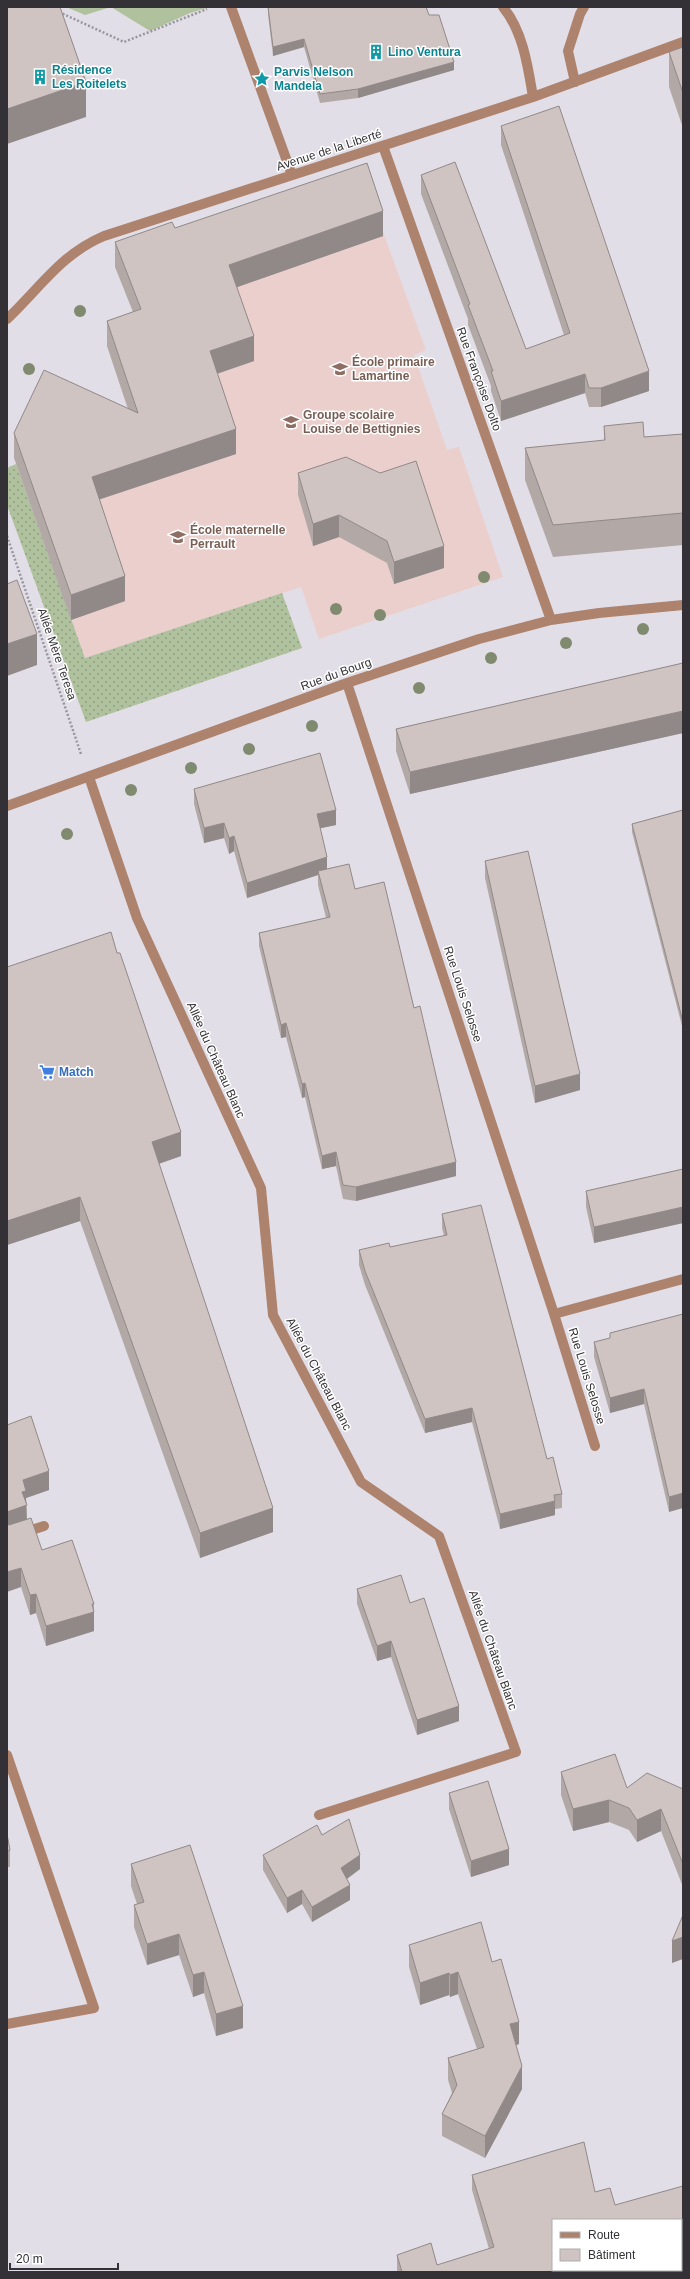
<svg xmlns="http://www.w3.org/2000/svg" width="690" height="2279" viewBox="0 0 690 2279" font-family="Helvetica,sans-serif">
<defs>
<pattern id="grass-dots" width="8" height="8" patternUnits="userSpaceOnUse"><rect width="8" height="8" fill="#b0c19e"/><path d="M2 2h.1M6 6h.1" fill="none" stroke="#909d82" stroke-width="1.8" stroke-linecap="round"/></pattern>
</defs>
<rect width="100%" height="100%" fill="#e2dee7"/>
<!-- education -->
<path fill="#eacfcd" d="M367,188L426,350L414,355L447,450L459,447L503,577L319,639L301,587L85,658L16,464L81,444L179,386L126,404L107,346L160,328Z"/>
<!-- grass -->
<path fill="url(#grass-dots)" d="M16,464L85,658L282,593L302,648L86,722L7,505V468Z"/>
<!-- green -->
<path fill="#b0c19e" d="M66,7H210L190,13L150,31L111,7L85,15Z"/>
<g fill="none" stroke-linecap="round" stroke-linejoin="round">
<!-- path -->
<path stroke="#98959c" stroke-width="2.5" stroke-dasharray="2 2" stroke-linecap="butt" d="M59,12L124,42L207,9
M7,536L81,754"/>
<!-- minor -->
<path stroke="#ad836e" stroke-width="10" d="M231,7L292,175
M503,7C523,31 528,67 533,97
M575,82L568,51L580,14L584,7
M383,146L551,620
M7,319C40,288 61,254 104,236L533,97L683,42
M347,683L554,1314L683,1279
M89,777L137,918L261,1188L273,1315L361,1482L439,1536L516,1752L319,1815
M7,806L347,683L479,639L551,620L599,613L683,605
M554,1314L595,1446
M7,1538L44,1526
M7,1755L94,2008L7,2024"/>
</g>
<!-- trees -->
<g fill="#808a6f">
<circle cx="80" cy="311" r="6"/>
<circle cx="29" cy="369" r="6"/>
<circle cx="484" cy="577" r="6"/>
<circle cx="336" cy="609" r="6"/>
<circle cx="380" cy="615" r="6"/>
<circle cx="643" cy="629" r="6"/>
<circle cx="566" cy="643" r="6"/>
<circle cx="491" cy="658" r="6"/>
<circle cx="419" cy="688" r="6"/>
<circle cx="312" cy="726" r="6"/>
<circle cx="249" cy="749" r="6"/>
<circle cx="191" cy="768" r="6"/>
<circle cx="131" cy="790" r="6"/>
<circle cx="67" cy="834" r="6"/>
</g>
<!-- wall -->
<path fill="#b2a9a7" d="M268,7L454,70L358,98L320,103L304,47L273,56L268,14Z
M683,47V128L669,87V52Z
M501,126L649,391L601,407H589L585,393L501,421L491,391V386L468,325V319L421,194V175L526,349L564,335L501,145Z
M175,228L383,236L237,287L254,361L217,374L236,454L99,499L125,601L71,620L14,458V433L128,409L107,346V321L133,312L115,267V242Z
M604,426L644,437L683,434V545L553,557L525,480V448L604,441Z
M298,473L444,568L394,584L387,563L339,537L313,546L298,495Z
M683,663V733L410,794L396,751V729Z
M194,789L336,825L320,828L327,869L355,889L414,1008L456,1176L356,1201L343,1199L336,1166L322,1169L305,1097L302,1098L286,1037L281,1038L259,946V933L326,918L318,885V875L247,898L234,851L229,854L224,838L204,843L194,804Z
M683,810V1030L632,832V824Z
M485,861L580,1090L535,1103L485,878Z
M117,953L181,1156L159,1164L273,1532L200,1558L80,1221L7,1245V967Z
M683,1169V1223L594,1243L586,1207V1191Z
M442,1214L562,1494V1508L555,1509V1515L500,1529L472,1422L425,1433L365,1285L359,1265V1250L390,1247L444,1236L442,1228Z
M683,1314L669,1512L644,1404L610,1413L594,1357V1342L610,1338V1333Z
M7,1425L49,1490L26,1498L27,1519L42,1550L94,1604V1631L46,1646L36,1613L30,1615L21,1587Z
M357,1589L410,1603L459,1721L417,1735L391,1657L377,1661L357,1604Z
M561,1772L627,1788L683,1789V1887L661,1831L637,1842L629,1830L609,1822L573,1831L561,1795Z
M449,1793L509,1865L471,1877L449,1809Z
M7,1834L10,1850V1867H7Z
M322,1835L360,1869L347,1879L350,1900L312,1922L302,1904L287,1913L263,1870V1855Z
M131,1864L243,2028L216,2036L204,1993L193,1997L179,1955L147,1965L134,1927V1905L137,1904L131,1886Z
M409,1945L492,1962L519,2044L516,2045L522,2089L485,2158L442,2136V2114L452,2093L448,2080V2058L477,2049L458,1994L450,1997L449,1995L420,2005L409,1967Z
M472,2175L595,2192L615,2205L683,2272H398L397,2270V2255L437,2265L489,2249L472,2190Z"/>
<!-- shaded-wall -->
<path fill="#918988" d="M304,39V47L273,56V47Z
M454,62V70L358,98V89Z
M86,82V117L7,144V109Z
M383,211V236L229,290V265Z
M254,336V361L210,376V351Z
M649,371V391L601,407V388Z
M585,374V393L501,421V401Z
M236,429V454L92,502V477Z
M339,515V537L313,546V524Z
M444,546V568L394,584V562Z
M125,576V601L71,620V595Z
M37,634V665L7,676V644Z
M683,711V733L410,794V772Z
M336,810V825L317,829V814Z
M224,823V838L204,843V828Z
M234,836V851L229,854V838Z
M327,857V872L318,871V875L247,898V883Z
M286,1023V1037L281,1038V1025Z
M580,1074V1090L535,1103V1086Z
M305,1083V1097L302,1098V1084Z
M181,1132V1156L152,1166V1142Z
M336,1152V1166L322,1169V1156Z
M456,1162V1176L356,1201V1187Z
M80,1197V1221L7,1245V1221Z
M683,1207V1223L594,1243V1227Z
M644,1389V1404L610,1413V1398Z
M472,1408V1422L425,1433V1419Z
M49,1471V1490L26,1498L27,1525L7,1531V1512L23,1480Z
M683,1493V1508L669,1512V1497Z
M555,1501V1515L500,1529V1514Z
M273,1508V1532L200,1558V1533Z
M21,1568V1587L7,1592V1572Z
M36,1594V1613L30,1615V1595Z
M94,1612V1631L46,1646V1626Z
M391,1641V1657L377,1661V1646Z
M459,1706V1721L417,1735V1720Z
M609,1800V1822L573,1831V1809Z
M661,1809V1831L637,1842V1820Z
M509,1849V1865L471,1877V1861Z
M360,1855V1869L341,1883V1868Z
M350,1885V1900L312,1922V1907Z
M302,1890V1904L287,1913V1898Z
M179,1934V1955L147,1965V1944Z
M683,1937V1959L672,1963V1941Z
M204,1972V1993L193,1997V1975Z
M458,1972V1994L450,1997V1975Z
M449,1973V1995L420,2005V1983Z
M243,2006V2028L216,2036V2014Z
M519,2022V2044L510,2047V2024Z
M522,2066V2089L485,2158V2136Z"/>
<!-- building -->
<path fill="#cfc4c2" stroke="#918988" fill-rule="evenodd" d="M7,7H60L86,82L7,109Z
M268,7H426L429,15H439L454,62L358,89L320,94L304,39L273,47Z
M683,47V93L669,52Z
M559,106L649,371L601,388H589L585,374L501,401L491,371H493L468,305L470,304L421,175L455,162L526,349L570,333L501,126Z
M367,163L383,211L229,265L254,336L210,351L236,429L92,477L125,576L71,595L14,433L44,370L138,413L107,321L141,309L115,242L172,222L175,228Z
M643,422L644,437L683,434V513L553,525L525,448L605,440L604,426Z
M346,457L380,473L416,461L444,546L394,562L387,541L339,515L313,524L298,473Z
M17,580L37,634L7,644V584Z
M683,663V711L410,772L396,729Z
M320,753L336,810L317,814L327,857L247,883L234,836L229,838L224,823L204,828L194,789Z
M683,810V1022L632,824Z
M528,851L580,1074L535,1086L485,861Z
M349,864L355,889L384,882L414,1008L420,1006L456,1162L356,1187L343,1185L336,1152L322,1156L305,1083L302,1084L286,1023L281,1025L259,933L330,917L318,871Z
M111,932L117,953H120L181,1132L152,1142L273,1508L200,1533L80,1197L7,1221V967Z
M683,1169V1207L594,1227L586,1191Z
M481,1205L547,1459L553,1457L562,1494L554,1495L555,1501L500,1514L472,1408L425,1419L365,1271L359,1250L389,1243L390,1247L447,1235L442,1214Z
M683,1314V1493L669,1497L644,1389L610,1398L594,1342L610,1338V1333Z
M31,1416L49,1471L23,1480L26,1491L22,1492L27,1505L7,1512V1425Z
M31,1518L42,1550L72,1540L94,1604H92L94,1612L46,1626L36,1594L30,1595L21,1568L7,1572V1524L9,1525Z
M401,1575L410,1603L424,1598L459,1706L417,1720L391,1641L377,1646L357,1589Z
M615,1754L627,1788L647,1773L683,1789V1864L661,1809L637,1820L629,1808L609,1800L573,1809L561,1772Z
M488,1781L509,1849L471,1861L449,1793Z
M349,1819L360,1855L341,1868L350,1885L312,1907L302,1890L287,1898L263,1855L317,1825L322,1835Z
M7,1834L10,1850L7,1851Z
M190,1845L243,2006L216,2014L204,1972L193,1975L179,1934L147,1944L134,1905L144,1902L131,1864Z
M683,1915V1937L672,1941Z
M481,1922L492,1962L501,1959L519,2022L510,2024L522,2066L485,2136L442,2114L457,2085L448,2058L484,2047L458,1972L450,1975L449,1973L420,1983L409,1945Z
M584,2142L595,2192L610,2188L615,2205L683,2186V2272H402L397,2255L431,2243L437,2265L494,2247L472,2175ZM553,2220H681V2270H553Z"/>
<!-- icons -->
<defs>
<symbol id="building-bare" viewBox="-9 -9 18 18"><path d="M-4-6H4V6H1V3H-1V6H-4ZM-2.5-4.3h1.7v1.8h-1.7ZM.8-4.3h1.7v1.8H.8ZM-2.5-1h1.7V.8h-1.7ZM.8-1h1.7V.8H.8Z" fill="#0f9aa8" stroke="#fff" stroke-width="2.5" paint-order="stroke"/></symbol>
<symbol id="sight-bare" viewBox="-9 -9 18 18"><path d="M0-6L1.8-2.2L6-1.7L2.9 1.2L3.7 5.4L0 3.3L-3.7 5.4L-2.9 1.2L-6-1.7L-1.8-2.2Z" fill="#0f9aa8" stroke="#fff" stroke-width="2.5" paint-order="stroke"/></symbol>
<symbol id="school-bare" viewBox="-9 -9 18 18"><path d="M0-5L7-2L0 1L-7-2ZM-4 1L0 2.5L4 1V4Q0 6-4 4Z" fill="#8d6e63" stroke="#fff" stroke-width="2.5" paint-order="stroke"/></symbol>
<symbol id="supermarket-bare" viewBox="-9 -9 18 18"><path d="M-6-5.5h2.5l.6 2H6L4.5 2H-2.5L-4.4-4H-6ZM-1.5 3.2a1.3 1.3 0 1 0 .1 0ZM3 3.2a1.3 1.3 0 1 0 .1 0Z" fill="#3f7fe0" stroke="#fff" stroke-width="2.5" paint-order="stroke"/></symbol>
</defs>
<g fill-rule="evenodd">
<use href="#building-bare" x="365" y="41" width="22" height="22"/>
<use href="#building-bare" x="29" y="66" width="22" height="22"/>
<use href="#sight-bare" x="251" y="68" width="22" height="22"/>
<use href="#school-bare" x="329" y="358" width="22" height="22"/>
<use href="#school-bare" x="280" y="411" width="22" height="22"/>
<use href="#school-bare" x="167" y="526" width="22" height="22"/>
<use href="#supermarket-bare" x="36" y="1061" width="22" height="22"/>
</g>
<g text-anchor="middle" stroke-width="3" stroke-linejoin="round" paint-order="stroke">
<!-- culture labels -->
<g font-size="12" font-weight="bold" fill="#0d838f" stroke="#fff" text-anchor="start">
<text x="388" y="56">Lino Ventura</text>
<text x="52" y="74">Résidence<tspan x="52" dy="14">Les Roitelets</tspan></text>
<text x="274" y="76">Parvis Nelson<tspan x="274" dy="14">Mandela</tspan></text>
</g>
<!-- street labels -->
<g font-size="12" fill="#333135" stroke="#fff">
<text transform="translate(329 150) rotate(-18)" y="4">Avenue de la Liberté</text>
<text transform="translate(479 379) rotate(70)" y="4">Rue Françoise Dolto</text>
<text transform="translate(57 654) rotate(71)" y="4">Allée Mère Teresa</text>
<text transform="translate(336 674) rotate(-20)" y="4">Rue du Bourg</text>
<text transform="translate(463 994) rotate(72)" y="4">Rue Louis Selosse</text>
<text transform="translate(216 1060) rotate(66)" y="4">Allée du Château Blanc</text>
<text transform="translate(319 1374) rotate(62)" y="4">Allée du Château Blanc</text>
<text transform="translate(587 1376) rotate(73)" y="4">Rue Louis Selosse</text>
<text transform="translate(493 1650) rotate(71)" y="4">Allée du Château Blanc</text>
</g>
<!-- education labels -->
<g font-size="12" font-weight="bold" fill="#785e54" stroke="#fff" text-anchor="start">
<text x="352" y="366">École primaire<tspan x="352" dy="14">Lamartine</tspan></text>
<text x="303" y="419">Groupe scolaire<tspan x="303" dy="14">Louise de Bettignies</tspan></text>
<text x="190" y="534">École maternelle<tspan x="190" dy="14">Perrault</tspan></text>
</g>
<!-- shop labels -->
<g font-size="12" font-weight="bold" fill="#366cbe" stroke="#fff" text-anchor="start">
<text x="59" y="1076">Match</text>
</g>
</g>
<!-- border -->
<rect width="690" height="2279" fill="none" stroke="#333135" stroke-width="16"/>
<!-- legend -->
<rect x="552" y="2219" width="130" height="52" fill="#ffffff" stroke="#adadae"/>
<rect x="560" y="2232" width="20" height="6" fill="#ad836e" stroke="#adadae"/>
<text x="588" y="2239" font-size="12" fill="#333135">Route</text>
<rect x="560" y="2249" width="20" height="12" fill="#cfc4c2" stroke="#adadae"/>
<text x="588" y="2259" font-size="12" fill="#333135">Bâtiment</text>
<!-- scale -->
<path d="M10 2263v6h108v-6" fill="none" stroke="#333135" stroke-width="2"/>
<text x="16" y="2263" font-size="12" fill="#333135" stroke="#ffffff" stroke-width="3" paint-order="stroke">20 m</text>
</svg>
